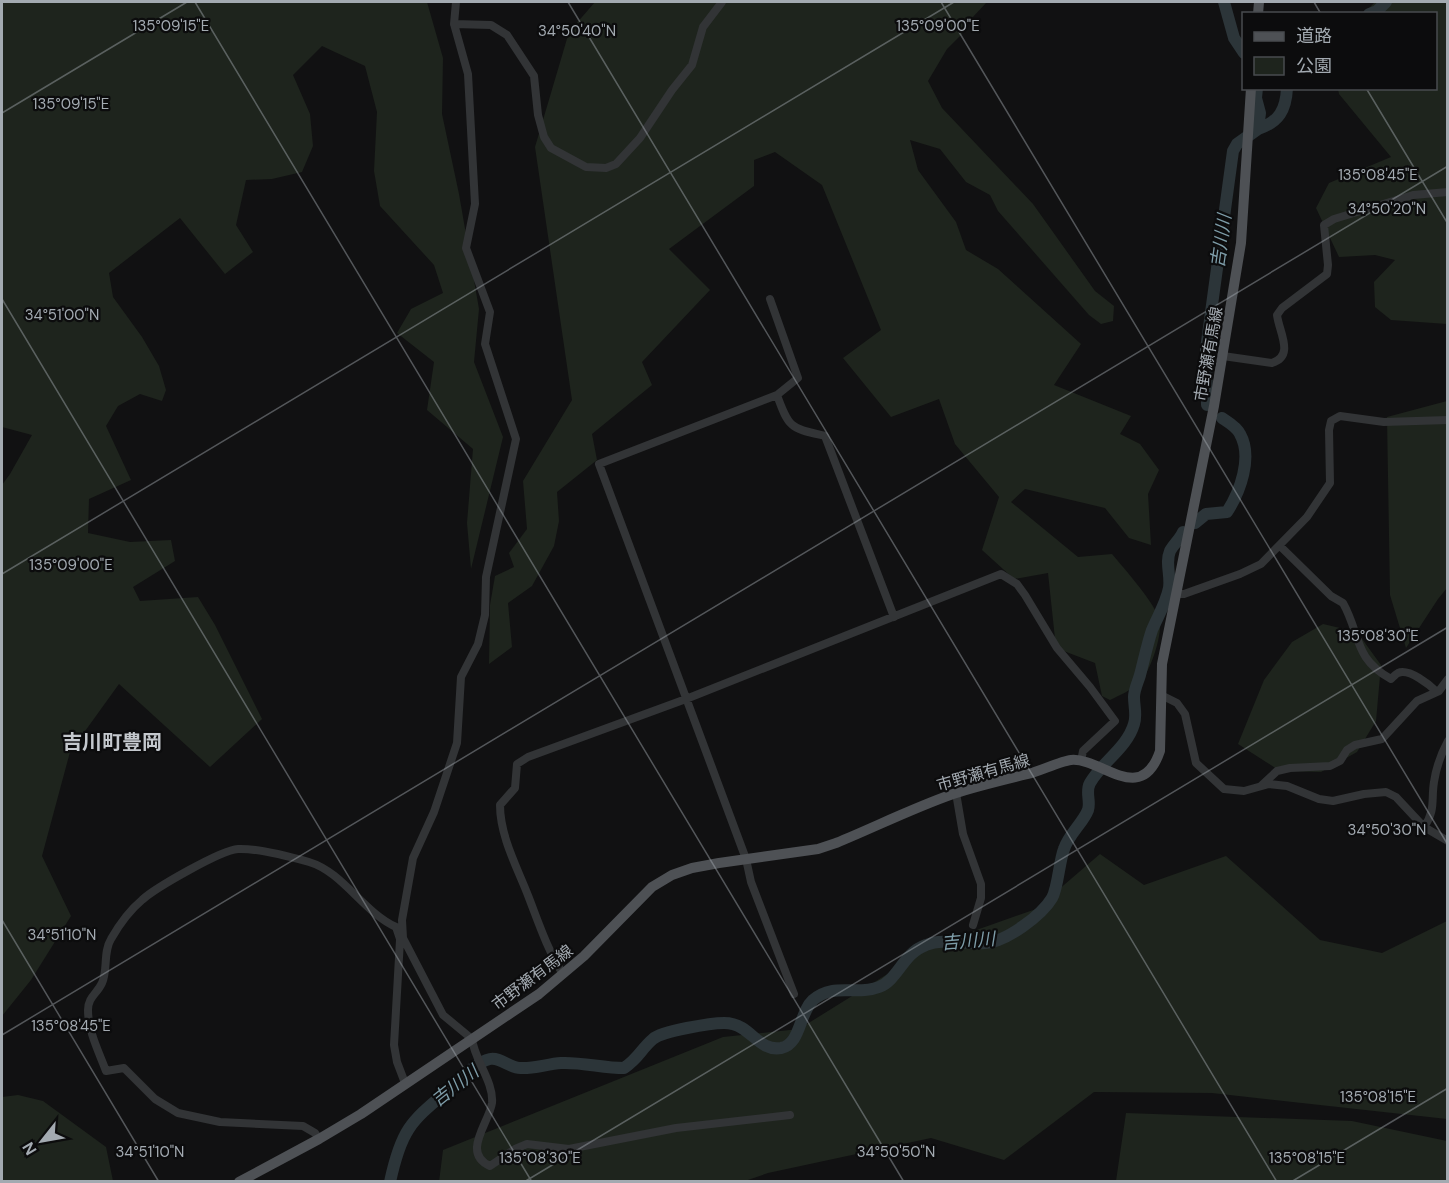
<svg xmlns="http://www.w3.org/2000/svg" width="1449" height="1183" viewBox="0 0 1449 1183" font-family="'DM Sans','Noto Sans JP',sans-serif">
<rect width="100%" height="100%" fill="#111112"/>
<!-- green -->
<path fill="#1e241d" d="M2,2H427L443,58L442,114L459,194L479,309L474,362L503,437L471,569L467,523L473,449L427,410L434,362L397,333L411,309L443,293L434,265L380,206L374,171L377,112L365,66L322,46L293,75L310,114L313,146L302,172L272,179L246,180L236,225L253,252L225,274L180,218L109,273L113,297L142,337L159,366L166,390L162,401L140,394L118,406L106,426L131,480L89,499L88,533L130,542L171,540L175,561L133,587L140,601L198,597L215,625L262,719L210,767L119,684L70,752L42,856L71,916L31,980L2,1016V485L10,474L32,435L2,427Z
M595,2H987L971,19L961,35L947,49L928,81L942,108L1033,204L1095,291L1114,306L1113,321L1101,324L1089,315L998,211L990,195L966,182L940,149L910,140L918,170L956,222L966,250L998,269L1081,344L1054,385L1131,416L1120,434L1140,444L1159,470L1148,494L1151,545L1129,538L1105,508L1025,489L1011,502L1078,557L1112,554C1126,571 1151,598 1159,618C1164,632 1150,674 1139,683C1130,691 1120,695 1110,700L1102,696L1095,663L1056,648L1048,573L1014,579L982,550L999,497L955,444L939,399L891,417L843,358L881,330L822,185L775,152L754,160V186L669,249L710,290L642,362L652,385L592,434L597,460L557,492L559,521L554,546L532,586L508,603L512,647L489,664L490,605L495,576L514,567L509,553L527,529L523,481L572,400L535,147L569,32Z
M1375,2H1447V324L1391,320L1375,307L1374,282L1395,260L1375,255L1339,257L1316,208L1329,183L1391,157L1339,94L1338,89L1436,88V14L1364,13Z
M1447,401V588L1438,599L1406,648L1390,595L1387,417Z
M1323,624L1357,632L1381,665L1376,721L1357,752L1321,772L1280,771L1238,744L1264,680L1292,642Z
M1100,854L1144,885L1226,856L1320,940L1382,953L1447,921V1119L1212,1093L1094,1092L1004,1160L931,1138L768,1173L745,1181L439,1182L443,1150L723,1037L799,1029L934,945L1036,909Z
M18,1095L43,1101L106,1147L113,1181H2V1097Z
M1126,1113L1352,1121L1447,1141V1181H1116Z"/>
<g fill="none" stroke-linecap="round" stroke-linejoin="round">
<!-- river -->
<path stroke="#2c3539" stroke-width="12" d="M1224,2L1234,38L1244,53
M1369,14L1377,11L1386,2
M1258,129C1279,122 1286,110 1287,88
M1207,405L1206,349L1233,151L1237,144L1258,129L1260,113L1256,98L1257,88
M1195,523L1206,514L1227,512C1240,492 1253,457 1240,434C1237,427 1228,422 1222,418
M390,1182C402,1126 412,1121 453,1086C463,1077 476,1062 490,1059C500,1057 510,1068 520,1068C533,1069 547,1064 561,1063C582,1062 603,1068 624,1068C639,1058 641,1049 653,1039C662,1031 711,1023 724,1023C730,1023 737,1025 742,1028C755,1036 764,1051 781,1048C801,1044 799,1013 813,1000C834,982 856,996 879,987C898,980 903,953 926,945C944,938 966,945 985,943C1006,942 1042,915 1052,898C1058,888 1059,862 1064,849C1069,834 1083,823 1088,810C1091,801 1085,792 1090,783C1102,762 1127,748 1134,724C1137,715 1134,707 1134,697C1134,690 1138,682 1140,675C1144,660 1147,645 1152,630C1158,616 1166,603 1169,588C1171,575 1165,563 1170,551C1173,545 1180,539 1183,532"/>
<!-- minor -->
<path stroke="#323436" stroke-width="8" d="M456,2L454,24L468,74L475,204L466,248L490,312L485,344L516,439L486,577L485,615L478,644L461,677L457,743L434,812L413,858L402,920L403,938L443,1015L472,1039C474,1059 494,1082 492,1103C489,1123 461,1153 490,1166L515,1149L527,1144L569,1149L676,1128L790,1115
M454,24L491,25L507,35L534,76L538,115L544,137L551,148L586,167L606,168L616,164L640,138L672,90L692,65L703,27L722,2
M770,299L798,378L777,395L599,464L746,859L751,882L794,994
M1223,356L1272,363C1295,356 1279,332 1277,315L1282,308L1327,274L1328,265L1324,225L1334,219L1413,195L1448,192
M777,395C789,429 791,428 825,436L894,617
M1280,546L1331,596L1343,603C1361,635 1353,658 1391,679C1392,678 1396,674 1398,673C1409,668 1430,685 1437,692
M1176,594H1184L1240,574L1261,564L1307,517L1330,483L1329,430L1331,421L1340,416L1384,422L1448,420
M1161,695L1177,703L1185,714L1196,763L1224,789L1244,791L1269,784L1287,786L1319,799L1333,801L1364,794L1386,792L1396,797L1424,827L1448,841
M1261,786L1277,771L1290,768L1330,766L1340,761L1347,750L1355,745L1382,739L1417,701L1439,691L1448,679
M956,793L963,834L981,884V898L973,925
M1424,827C1436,810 1431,800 1434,782C1436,768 1441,754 1448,741
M403,938L400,940L394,1045L397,1062L405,1083
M563,974C548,951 539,924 529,898C518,869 500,837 500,805L515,788L517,764L528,757L686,699L1001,574L1017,584L1025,595L1057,648L1090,687L1115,721L1083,751L1081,761
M319,1139L315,1133L303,1126L220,1122L178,1113L155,1099L124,1068L106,1071C99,1052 88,1031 88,1010C88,997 97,994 102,983C108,970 103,952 111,939C119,925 130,910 142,900C155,888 221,850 238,849C257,848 291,857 309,862C343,872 363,912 396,927L400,939"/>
<!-- major -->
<path stroke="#4e5155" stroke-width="10" d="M1258,14L1259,2
M239,1182L319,1139L361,1114L539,994L584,956L652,887L672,875L692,868L719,863L818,849L836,843C875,827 913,808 953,794C978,786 1003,780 1028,774C1040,771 1061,761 1071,760C1101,757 1141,807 1160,751L1162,664L1214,406L1241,243L1251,88"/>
</g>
<!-- ticks -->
<path fill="none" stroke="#a3aab1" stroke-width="1.5" stroke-opacity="0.45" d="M195,2L904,1182M568,2L1277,1182M941,2L1448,845M1314,2L1321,14M1366,88L1448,224M2,113L187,2M2,299L532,1182M2,574L954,2M2,920L159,1182M2,1035L1448,166M524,1182L1448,627M1291,1182L1448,1088"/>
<g text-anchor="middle" stroke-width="4.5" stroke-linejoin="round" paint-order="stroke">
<!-- street labels -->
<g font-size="16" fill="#a3aab1" stroke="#0c0c0d">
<text transform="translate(1208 354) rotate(-80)" y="6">市野瀬有馬線</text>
<text transform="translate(983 772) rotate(-16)" y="6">市野瀬有馬線</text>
<text transform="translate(532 977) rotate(-37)" y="6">市野瀬有馬線</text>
</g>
<!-- water labels -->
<g font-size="18" font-style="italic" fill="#7e9da9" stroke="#0c0c0d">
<text transform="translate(1221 241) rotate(-82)" y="6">吉川川</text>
<text transform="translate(968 941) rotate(-5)" y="6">吉川川</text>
<text transform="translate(455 1086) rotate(-38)" y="6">吉川川</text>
</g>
<!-- quarter labels -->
<g font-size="20" font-weight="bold" fill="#c4c8cd" stroke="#0c0c0d">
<text x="112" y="749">吉川町豊岡</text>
</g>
</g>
<g font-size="15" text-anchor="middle" fill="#a3aab1" stroke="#0c0c0d" stroke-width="4.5" stroke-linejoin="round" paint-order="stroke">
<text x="171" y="31">135°09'15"E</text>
<text x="938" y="31">135°09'00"E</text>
<text x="577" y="36">34°50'40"N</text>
<text x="71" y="109">135°09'15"E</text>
<text x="1378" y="180">135°08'45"E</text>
<text x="1387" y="214">34°50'20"N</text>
<text x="62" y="320">34°51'00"N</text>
<text x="71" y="570">135°09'00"E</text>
<text x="1378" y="641">135°08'30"E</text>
<text x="1387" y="835">34°50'30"N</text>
<text x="62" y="940">34°51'10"N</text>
<text x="71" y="1031">135°08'45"E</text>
<text x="1378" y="1102">135°08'15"E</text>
<text x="150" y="1157">34°51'10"N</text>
<text x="896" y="1157">34°50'50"N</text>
<text x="540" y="1163">135°08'30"E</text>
<text x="1307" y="1163">135°08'15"E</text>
</g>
<!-- border -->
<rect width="1449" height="1183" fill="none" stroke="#a3aab1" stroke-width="6"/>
<!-- legend -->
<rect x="1242" y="12" width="195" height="78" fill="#0c0c0d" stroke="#484b4f" stroke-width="1.5"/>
<rect x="1254" y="32" width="30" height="9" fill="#4e5155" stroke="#484b4f" stroke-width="1.5"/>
<text x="1296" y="42" font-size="18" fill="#a3aab1">道路</text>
<rect x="1254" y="57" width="30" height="18" fill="#1e241d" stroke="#484b4f" stroke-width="1.5"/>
<text x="1296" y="72" font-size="18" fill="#a3aab1">公園</text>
<!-- north arrow -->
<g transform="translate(42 1141) rotate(239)" stroke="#0c0c0d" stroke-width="4.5" paint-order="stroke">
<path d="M0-4.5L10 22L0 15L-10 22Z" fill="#a3aab1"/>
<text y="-9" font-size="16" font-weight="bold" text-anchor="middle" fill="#a3aab1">N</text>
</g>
</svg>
